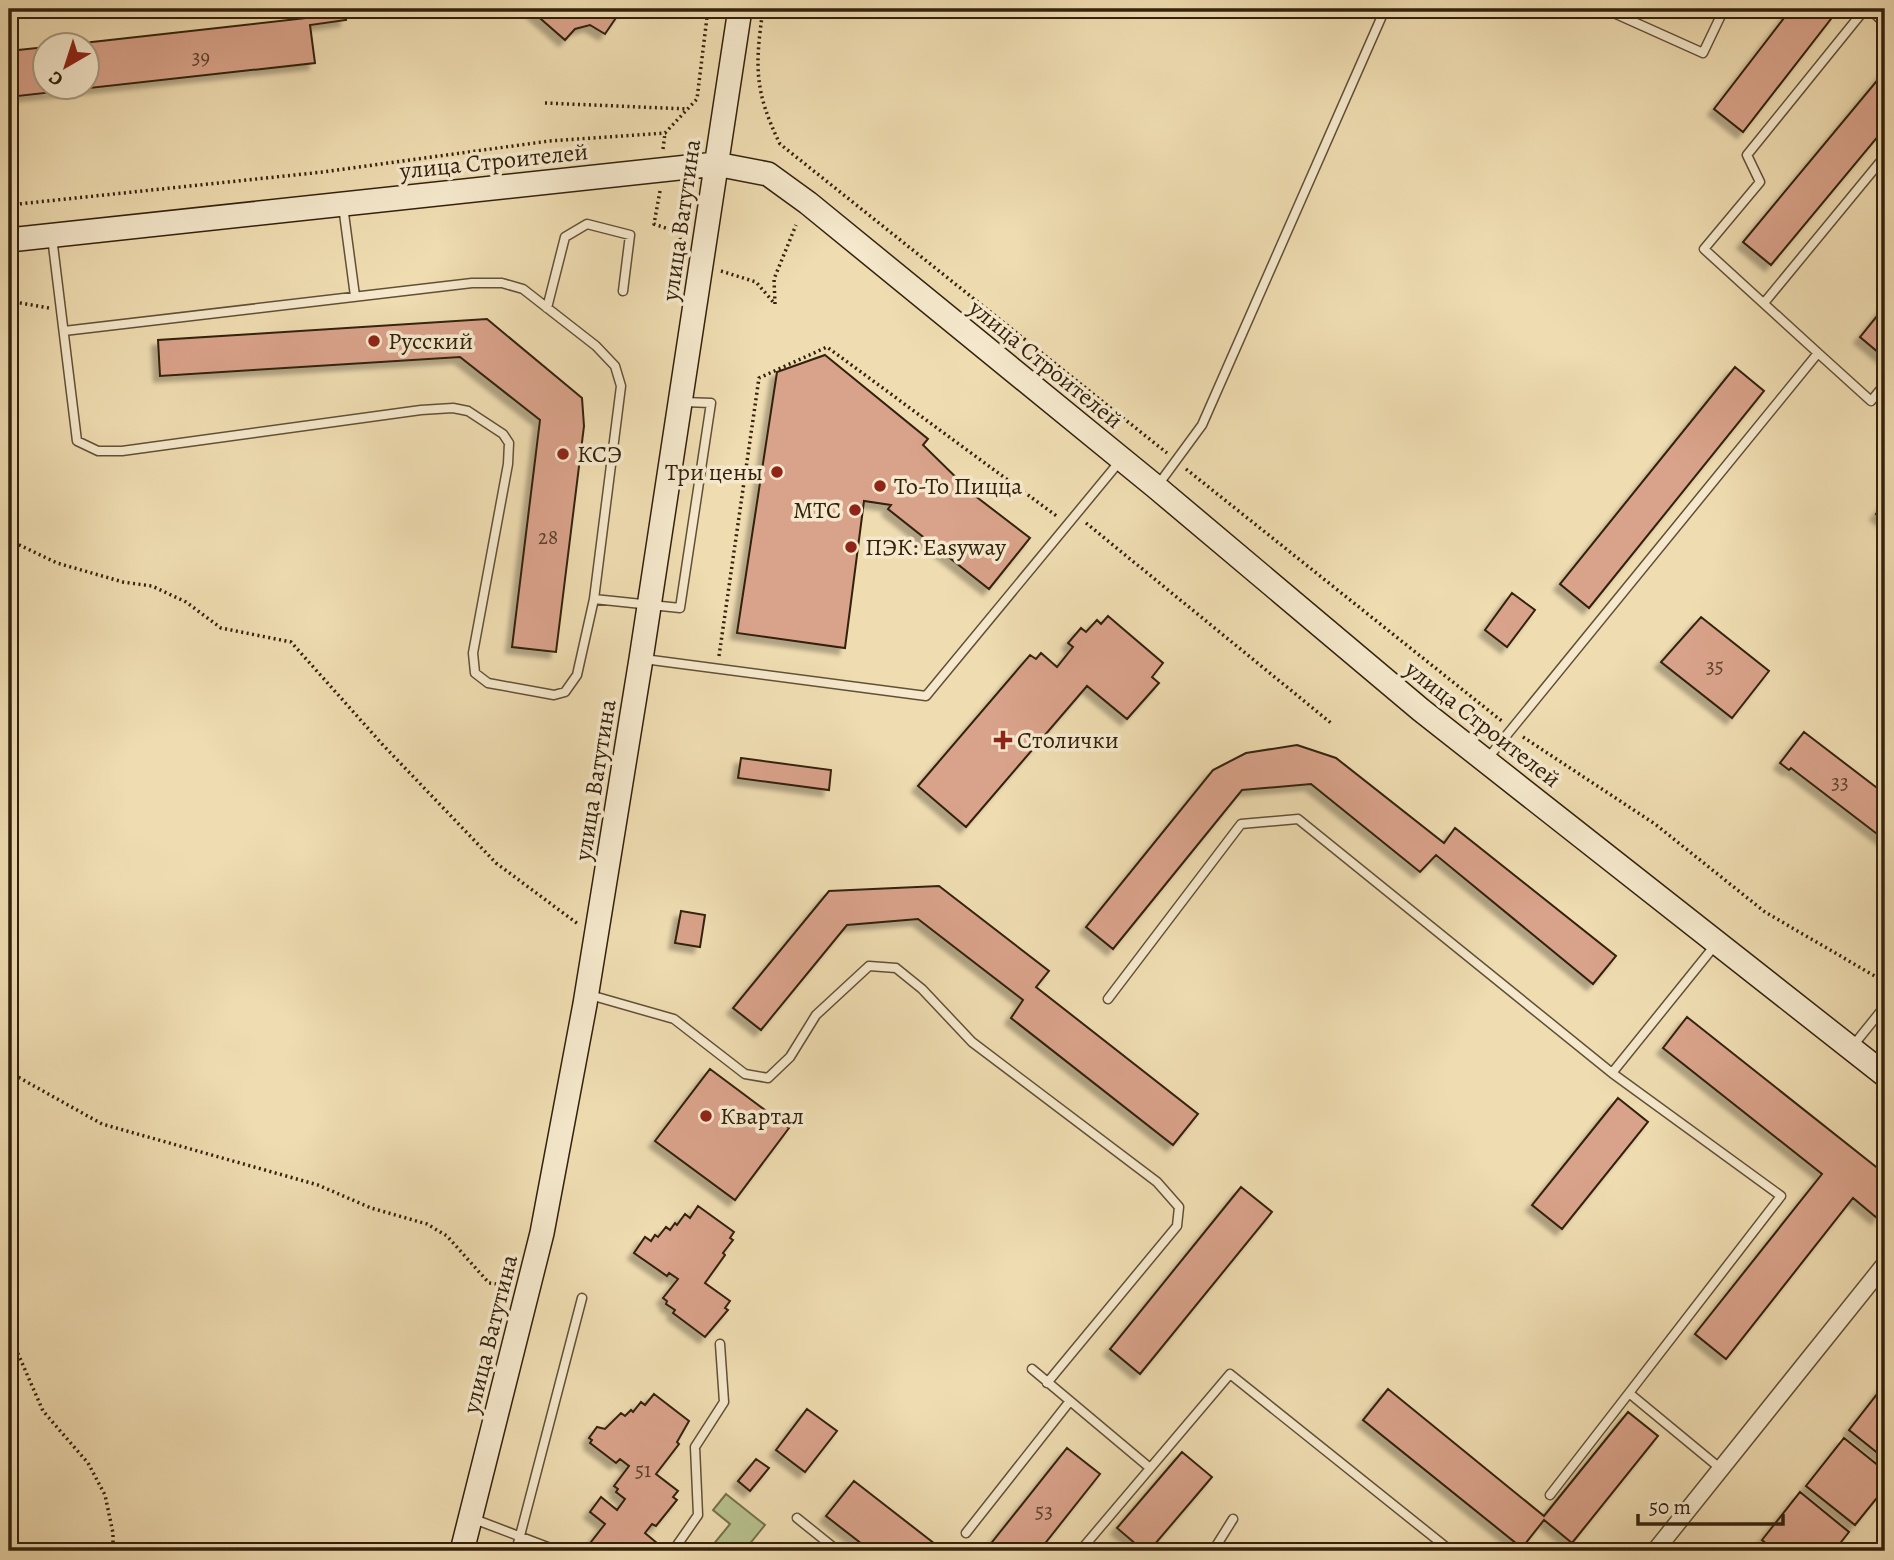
<svg xmlns="http://www.w3.org/2000/svg" width="1894" height="1560" viewBox="0 0 1894 1560" font-family="Alegreya,serif">
<defs>
<filter id="shadow"><feDropShadow dx="-6" dy="6" stdDeviation="2" flood-color="#0004"/></filter>
</defs>
<rect width="100%" height="100%" fill="#efdcb1"/>
<filter id="stains"><feTurbulence type="fractalNoise" baseFrequency=".00286" numOctaves="4"/><feColorMatrix values="0 0 0 0 .2 0 0 0 0 .09 0 0 0 0 .02 0 0 0 .5 -.17"/></filter>
<radialGradient id="worn" r=".72"><stop offset=".6" stop-color="#630" stop-opacity="0"/><stop offset="1" stop-color="#630" stop-opacity=".3"/></radialGradient>
<!-- green -->
<path fill="#b7c18d" stroke="#75714d" stroke-width="2" d="M726,1494L765,1525L744,1551H708L730,1524L713,1510Z"/>
<!-- building -->
<path fill="#d9a28a" stroke="#33210d" stroke-width="2" filter="url(#shadow)" d="M305,9H344L346,20L310,25L315,63L9,97V51L46,47V88H88V46H56L307,18Z
M533,9H622L605,34L590,25L575,29L565,40L534,13Z
M1791,9H1825L1834,15L1743,132L1714,109Z
M1885,71V128L1771,265L1743,242Z
M1885,306V358L1860,337Z
M487,319L582,398L584,426L556,652L512,647L540,420L460,357L160,376L158,340Z
M825,355L928,439L923,445L974,495L1030,538L989,589L888,509L891,505L864,501L845,648L737,633L777,372Z
M1735,367L1764,391L1589,608L1560,584Z
M1885,503V521L1876,514Z
M1512,593L1535,610L1507,647L1485,630Z
M1108,616L1163,663L1152,677L1159,683L1127,719L1087,686L966,827L918,786L1030,655L1036,659L1041,653L1057,667L1073,647L1068,643L1081,628L1086,632L1097,620L1101,624Z
M1701,617L1769,671L1732,718L1661,662Z
M1804,732L1885,794V840L1791,768L1789,770L1780,763Z
M1297,745L1336,758L1444,843L1455,828L1616,956L1593,984L1436,855L1420,872L1311,784L1242,790L1113,949L1086,927L1213,770L1246,753Z
M741,758L831,770L829,790L738,778Z
M939,886L1049,971L1036,987L1198,1114L1173,1145L1011,1018L1023,1000L918,919L847,925L761,1030L733,1008L829,891Z
M681,911L705,915L700,947L675,943Z
M1687,1017L1885,1174V1207L1877,1218L1853,1198L1726,1359L1695,1334L1822,1174L1663,1048Z
M710,1069L789,1128L735,1200L655,1141Z
M1618,1098L1648,1122L1562,1229L1532,1205Z
M1241,1187L1272,1212L1140,1374L1110,1349Z
M698,1206L734,1232L730,1238L733,1240L723,1253L725,1255L705,1283L730,1301L725,1308L728,1310L705,1337L673,1313L675,1310L666,1304L667,1301L663,1298L678,1279L669,1273L667,1276L634,1253L645,1237L651,1241L655,1235L658,1237L666,1227L670,1230L675,1223L677,1225L685,1214L690,1218Z
M1885,1384V1459L1849,1430Z
M1388,1389L1544,1516L1628,1412L1658,1436L1572,1543L1544,1520L1522,1548L1363,1420Z
M654,1394L689,1421L677,1442L679,1444L656,1474L678,1491L673,1497L677,1500L656,1526L652,1524L645,1533L657,1543L650,1551H584L605,1524L590,1512L601,1497L617,1510L625,1499L616,1492L618,1489L614,1486L629,1466L620,1459L616,1463L590,1443L592,1440L589,1438L597,1427L605,1429L621,1413L625,1416L631,1410L633,1412L641,1402L645,1405Z
M807,1409L837,1431L805,1472L776,1450Z
M1844,1438L1885,1471V1488L1855,1525L1806,1486Z
M1067,1448L1100,1474L1039,1551H985Z
M1182,1452L1212,1477L1149,1551H1144L1117,1528Z
M756,1459L769,1468L750,1491L738,1481Z
M854,1481L944,1551H871L826,1516Z
M1800,1492L1849,1532L1834,1551H1775L1762,1540Z"/>
<g fill="none" stroke-linecap="round" stroke-linejoin="round">
<defs>
<path id="lane" d="M1605,9L1703,53L1724,9
M1870,9L1885,24
M343,206L355,296
M52,237L77,441L98,451H122L421,410L453,408L468,411L503,434L509,443L508,464L473,653L475,673L488,683L554,695L565,692L577,675L594,599L621,386L615,366L596,346L523,289L502,283H472L64,331
M1764,303L1885,156
M547,308L565,237L587,224L630,235L623,291
M1818,353L1704,249L1760,182L1747,155L1865,9
M1158,485L1202,425L1385,9
M594,599L680,608L711,403L684,402
M644,659L926,696L1120,461
M1488,758L1818,353L1871,401L1885,384
M1716,944L1612,1073L1781,1196L1629,1393L1721,1469
M590,995L674,1019L745,1074L768,1078L790,1057L816,1015L869,966L896,968L922,989L972,1042L1157,1182L1179,1207L1177,1226L1047,1383
M1108,999L1241,824L1298,819L1612,1073
M1852,1047L1885,1006
M1032,1369L1150,1468
M1550,1495L1629,1393
M797,1518L838,1551
M474,1519L558,1551
M966,1533L1070,1401
M516,1551L582,1298
M673,1551L698,1515L695,1447L724,1402L720,1344
M1080,1551L1230,1374L1451,1551
M1213,1551L1233,1519"/>
<path id="street" d="M1655,1551L1885,1264"/>
<path id="secondary" d="M9,240L716,164L768,174L808,203L1156,487L1421,710L1885,1075
M462,1551L542,1233L585,1004L641,659L740,9"/>
</defs>
<!-- lane casing -->
<use href="#lane" stroke="#625036" stroke-width="11"/>
<!-- street casing -->
<use href="#street" stroke="#625036" stroke-width="19"/>
<!-- secondary casing -->
<use href="#secondary" stroke="#33210d" stroke-width="26"/>
<!-- path -->
<path stroke="#33210d" stroke-width="3.5" stroke-dasharray="2 3.5" stroke-linecap="butt" d="M763,9C755,66 754,91 780,144L1167,453
M545,103L688,109
M663,149L665,133
M660,191L654,224L680,233L681,248
M9,205L323,172L549,141L665,133L697,99L708,9
M721,271L756,282L775,304
M9,301L49,308
M775,304L774,279L796,225
M1186,469L1503,722
M1086,523L1331,723
M9,540L57,563L123,582L152,586L186,602L221,628L291,642L382,744L496,863L578,924
M719,656L759,378L827,347L1058,517
M1523,737L1655,824L1765,912L1885,982
M9,1072L102,1124L318,1185L371,1208L427,1224L447,1236L489,1283L510,1286
M9,1333L43,1411L88,1463L105,1495L113,1533V1551"/>
<!-- lane -->
<use href="#lane" stroke="#f5e8cc" stroke-width="8"/>
<!-- street -->
<use href="#street" stroke="#f5e8cc" stroke-width="16"/>
<!-- secondary -->
<use href="#secondary" stroke="#f5e8cc" stroke-width="23"/>
</g>
<!-- markers -->
<g fill="#8f2418" stroke="#f5e8cc" stroke-width="2.5">
<circle cx="374" cy="341" r="7"/>
<circle cx="563" cy="454" r="7"/>
<circle cx="777" cy="472" r="7"/>
<circle cx="880" cy="486" r="7"/>
<circle cx="855" cy="510" r="7"/>
<circle cx="851" cy="547" r="7"/>
<path d="M999.5 729.5h7v7h7v7h-7v7h-7v-7h-7v-7h7z"/>
<circle cx="706" cy="1116" r="7"/>
</g>
<g text-anchor="middle" stroke-width="7" stroke-linejoin="round" paint-order="stroke">
<!-- number labels -->
<g font-size="21" fill="#5c412c">
<text x="201" y="64">39</text>
<text x="548" y="544">28</text>
<text x="1715" y="673">35</text>
<text x="1840" y="789">33</text>
<text x="643" y="1477">51</text>
<text x="1044" y="1518">53</text>
</g>
<!-- street labels -->
<g font-size="24" fill="#33210d" stroke="#f5e8cc">
<text transform="translate(494 161) rotate(-6)" y="8">улица Строителей</text>
<text transform="translate(681 220) rotate(-82)" y="8">улица Ватутина</text>
<text transform="translate(1046 364) rotate(39)" y="8">улица Строителей</text>
<text transform="translate(1483 724) rotate(38)" y="8">улица Строителей</text>
<text transform="translate(595 780) rotate(-81)" y="8">улица Ватутина</text>
<text transform="translate(490 1334) rotate(-76)" y="8">улица Ватутина</text>
</g>
<!-- poi labels -->
<g font-size="24" fill="#33210d" stroke="#f5e8cc" text-anchor="start">
<text x="388" y="349">Русский</text>
<text x="577" y="462">КСЭ</text>
<text x="763" y="480" text-anchor="end">Три цены</text>
<text x="894" y="494">То-То Пицца</text>
<text x="841" y="518" text-anchor="end">МТС</text>
<text x="865" y="555">ПЭК: Easyway</text>
<text x="1017" y="748">Столички</text>
<text x="720" y="1124">Квартал</text>
</g>
</g>
<!-- margin -->
<rect width="1894" height="1560" fill="none" stroke="#efdcb1" stroke-width="35"/>
<rect x="10" y="10" width="1873" height="1539" fill="none" stroke="#33210d" stroke-width="3.5"/>
<rect x="18" y="18" width="1859" height="1525" fill="none" stroke="#33210d" stroke-width="2"/>
<!-- north arrow -->
<g transform="translate(66 66) rotate(219)"><circle r="33" fill="#f5e8cc" stroke="#a79880" stroke-width="2"/>
<path d="M0-5L12 26L0 18L-12 26Z" fill="#8f2418"/>
<text y="-10" font-size="19" font-weight="bold" text-anchor="middle" fill="#33210d">С</text>
</g>
<!-- scale -->
<path d="M1638 1514v10h145v-10" fill="none" stroke="#33210d" stroke-width="3.5"/>
<text x="1649" y="1514" font-size="21" fill="#33210d" stroke="#f5e8cc" stroke-width="5" paint-order="stroke">50 m</text>
<rect width="100%" height="100%" filter="url(#stains)"/>
<rect width="100%" height="100%" fill="url(#worn)"/>
</svg>
